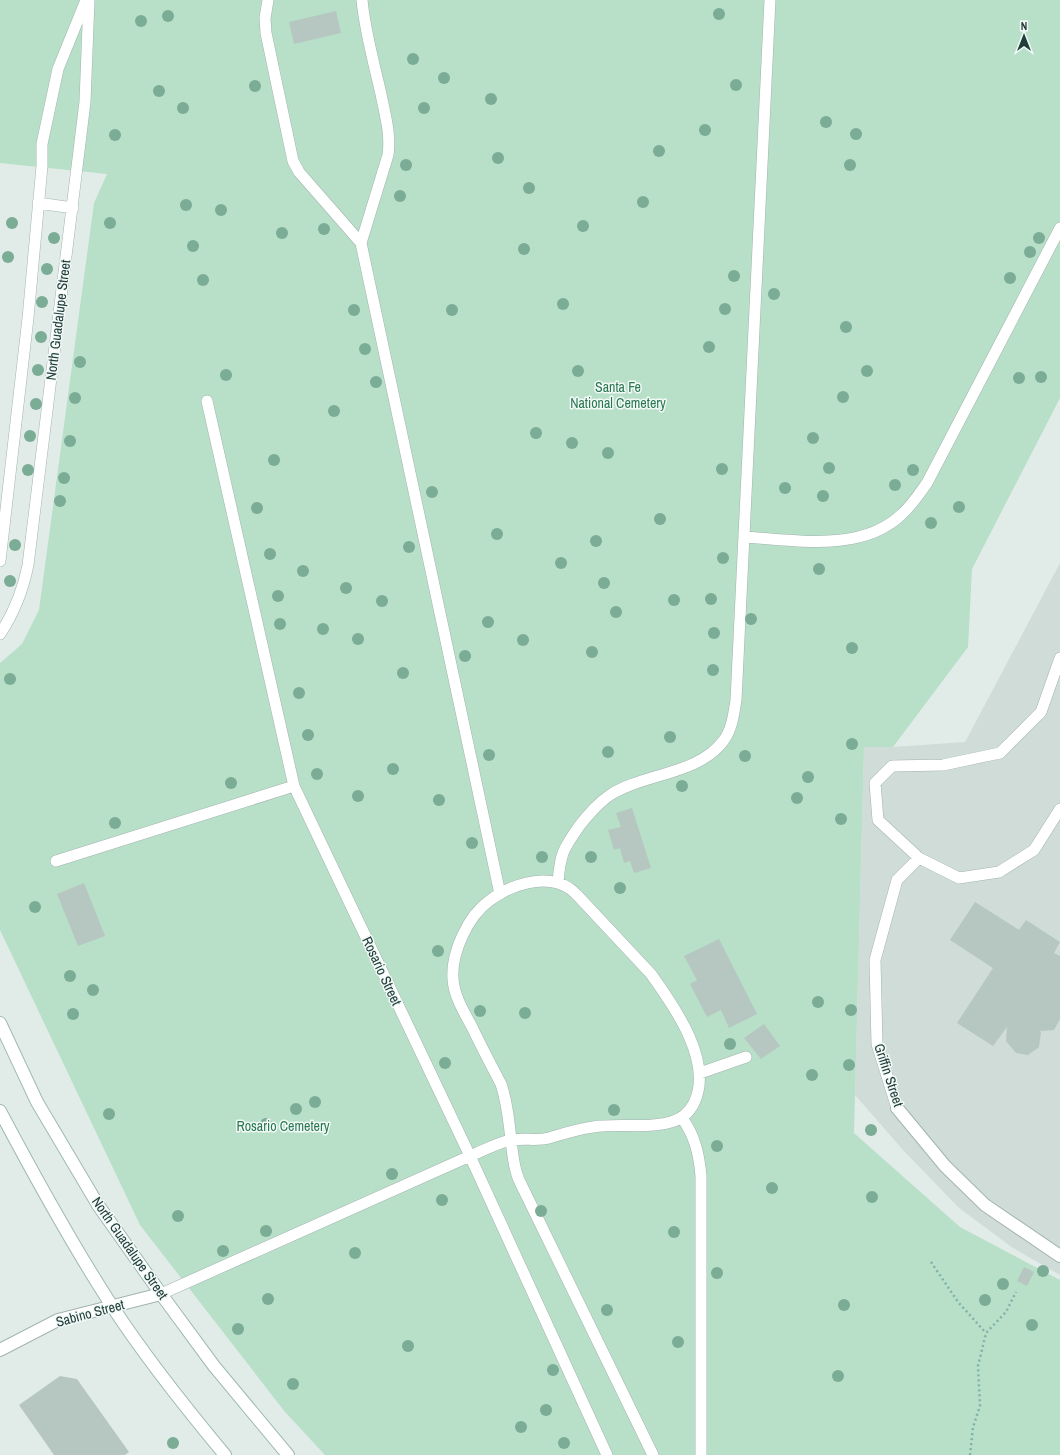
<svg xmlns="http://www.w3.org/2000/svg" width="1060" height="1455" viewBox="0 0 1060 1455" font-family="'Archivo Narrow',sans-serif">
<rect width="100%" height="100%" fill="#e1ece9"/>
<!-- built -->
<path fill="#cfdcd8" d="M1060,563V1275L1013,1248L959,1208L903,1150L855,1095L864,747H893L965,742Z"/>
<!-- green -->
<path fill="#b8dfc8" d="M0,0H1060V398L972,569L968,647L893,747H864L854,1133L960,1227L1060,1280V1455H325L285,1412L140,1225L0,930V663L22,644L39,610L94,203L107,174L0,163Z"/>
<!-- building -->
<path fill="#b6c7c2" d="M336,11L341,33L294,44L289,22Z
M632,808L651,868L634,873L630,861L624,863L620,848L614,850L608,830L621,827L616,813Z
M84,883L105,936L78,946L57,894Z
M975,902L1019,930L1026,920L1060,942L1054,953L1060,956V1019L1054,1030L1040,1031L1041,1032L1039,1047L1028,1055L1016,1053L1006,1041L1007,1027L993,1046L957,1023L993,968L950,940Z
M719,939L757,1014L729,1028L721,1010L707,1017L690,984L697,980L684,956Z
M764,1024L780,1046L761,1059L744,1038Z
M1024,1267L1034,1272L1027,1286L1017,1281Z
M60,1376L77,1379L129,1452L125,1455H54L19,1405Z"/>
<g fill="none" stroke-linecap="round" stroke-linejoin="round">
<defs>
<path id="lane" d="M268,0L265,18L266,33L293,161L299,172L361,243
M362,0C365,32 374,63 381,94C385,115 391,134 388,155L361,243L500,894
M38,203L73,208
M207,401L294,786L470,1156L607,1455
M744,537C795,540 862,553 902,514C912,505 919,494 927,483L1060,228
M0,561L28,318L42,166V144L58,69L86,0
M0,634C14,613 23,590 28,565L85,102L89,0
M1060,658L1041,712L1000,753L943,765L892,766L875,783L878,820L919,858L959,878L999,872L1034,850L1060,809
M56,861L294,786
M558,883C560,854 563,849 580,825C589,814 598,803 610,795C644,773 699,775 724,740C732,729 734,713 736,700L770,0
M700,1073L746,1057
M897,1108L877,1044L875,960L897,880L919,858
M682,1118C695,1136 699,1154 701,1176V1455
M161,1294L470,1156C483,1151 498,1142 512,1140C525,1138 537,1141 549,1138C563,1134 577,1129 593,1127C618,1123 648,1129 671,1122C682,1119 689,1113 694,1103C714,1062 674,1006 651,974L578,896C575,893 572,890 569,888C545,873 509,885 489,901C468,916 451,953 453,979C454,996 464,1012 472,1027C481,1046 491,1065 501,1084C507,1102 509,1121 511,1140C513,1155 513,1166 519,1180L653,1455"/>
<path id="street" d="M897,1108L945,1166L985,1205L1060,1256
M0,1350L58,1320L161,1294"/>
<path id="secondary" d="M0,1023L37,1102L98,1205L161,1294L214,1366L288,1455
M0,1111C35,1177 71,1243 112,1306C146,1358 185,1407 225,1455"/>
</defs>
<!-- lane casing -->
<use href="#lane" stroke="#a3b4b1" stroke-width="12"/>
<!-- street casing -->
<use href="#street" stroke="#a3b4b1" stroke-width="14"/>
<!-- secondary casing -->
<use href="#secondary" stroke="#9fb9b3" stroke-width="14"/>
<!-- path -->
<path stroke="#7fb2a9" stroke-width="2.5" stroke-dasharray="2 3" stroke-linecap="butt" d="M931,1262L958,1302L986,1333
M970,1455L973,1427L980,1406L978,1366L986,1333L1006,1312L1016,1292"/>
<!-- lane -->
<use href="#lane" stroke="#fff" stroke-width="11"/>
<!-- street -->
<use href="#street" stroke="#fff" stroke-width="12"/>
<!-- secondary -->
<use href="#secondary" stroke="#fff" stroke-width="12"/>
</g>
<!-- trees -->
<g fill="#7bac96">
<circle cx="719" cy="14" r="6"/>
<circle cx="168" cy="16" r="6"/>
<circle cx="141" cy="21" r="6"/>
<circle cx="413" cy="59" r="6"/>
<circle cx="444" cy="78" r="6"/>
<circle cx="736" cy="85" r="6"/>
<circle cx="255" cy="86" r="6"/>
<circle cx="159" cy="91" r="6"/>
<circle cx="491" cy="99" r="6"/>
<circle cx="183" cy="108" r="6"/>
<circle cx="424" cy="108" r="6"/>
<circle cx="826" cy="122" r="6"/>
<circle cx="705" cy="130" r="6"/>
<circle cx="856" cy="134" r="6"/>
<circle cx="115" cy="135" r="6"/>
<circle cx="659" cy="151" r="6"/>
<circle cx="498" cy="158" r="6"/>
<circle cx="406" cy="165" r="6"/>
<circle cx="850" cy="165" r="6"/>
<circle cx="529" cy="188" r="6"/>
<circle cx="400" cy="196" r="6"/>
<circle cx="643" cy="202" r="6"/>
<circle cx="186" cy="205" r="6"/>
<circle cx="221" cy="210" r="6"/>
<circle cx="12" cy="223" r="6"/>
<circle cx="110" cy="223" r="6"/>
<circle cx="583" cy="226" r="6"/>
<circle cx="324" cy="229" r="6"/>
<circle cx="282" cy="233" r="6"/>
<circle cx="54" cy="238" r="6"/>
<circle cx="1039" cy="238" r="6"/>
<circle cx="193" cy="246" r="6"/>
<circle cx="524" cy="249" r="6"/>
<circle cx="1030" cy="252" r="6"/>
<circle cx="8" cy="257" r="6"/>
<circle cx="47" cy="269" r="6"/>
<circle cx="734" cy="276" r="6"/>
<circle cx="1010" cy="278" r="6"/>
<circle cx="203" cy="280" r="6"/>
<circle cx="774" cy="294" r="6"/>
<circle cx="42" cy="302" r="6"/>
<circle cx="563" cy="304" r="6"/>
<circle cx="725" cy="309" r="6"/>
<circle cx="354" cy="310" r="6"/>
<circle cx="452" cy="310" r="6"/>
<circle cx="846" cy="327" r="6"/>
<circle cx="41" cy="337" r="6"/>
<circle cx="709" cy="347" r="6"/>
<circle cx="365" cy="349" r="6"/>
<circle cx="80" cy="362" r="6"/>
<circle cx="38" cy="370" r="6"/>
<circle cx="578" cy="371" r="6"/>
<circle cx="867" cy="371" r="6"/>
<circle cx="226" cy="375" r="6"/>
<circle cx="1041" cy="377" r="6"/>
<circle cx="1019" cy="378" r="6"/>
<circle cx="376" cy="382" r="6"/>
<circle cx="843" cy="397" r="6"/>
<circle cx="75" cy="398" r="6"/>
<circle cx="36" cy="404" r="6"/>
<circle cx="334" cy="411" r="6"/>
<circle cx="536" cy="433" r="6"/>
<circle cx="30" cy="436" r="6"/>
<circle cx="813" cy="438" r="6"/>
<circle cx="70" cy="441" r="6"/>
<circle cx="572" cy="443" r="6"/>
<circle cx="608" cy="453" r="6"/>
<circle cx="274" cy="460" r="6"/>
<circle cx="829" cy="468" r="6"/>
<circle cx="722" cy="469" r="6"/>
<circle cx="28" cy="470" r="6"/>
<circle cx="913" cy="470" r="6"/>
<circle cx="64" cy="478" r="6"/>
<circle cx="895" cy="485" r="6"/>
<circle cx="785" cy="488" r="6"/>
<circle cx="432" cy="492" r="6"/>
<circle cx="823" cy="496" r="6"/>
<circle cx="60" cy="501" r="6"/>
<circle cx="959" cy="507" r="6"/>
<circle cx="257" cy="508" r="6"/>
<circle cx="660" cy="519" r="6"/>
<circle cx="931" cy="523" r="6"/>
<circle cx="497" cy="534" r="6"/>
<circle cx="596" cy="541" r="6"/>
<circle cx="15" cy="545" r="6"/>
<circle cx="409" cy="547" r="6"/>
<circle cx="270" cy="554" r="6"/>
<circle cx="723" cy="558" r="6"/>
<circle cx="561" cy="563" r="6"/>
<circle cx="819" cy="569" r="6"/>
<circle cx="303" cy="571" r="6"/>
<circle cx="10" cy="581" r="6"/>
<circle cx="604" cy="583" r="6"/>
<circle cx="346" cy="588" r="6"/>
<circle cx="278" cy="596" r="6"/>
<circle cx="711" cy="599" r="6"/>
<circle cx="674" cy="600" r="6"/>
<circle cx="382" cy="601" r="6"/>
<circle cx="616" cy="612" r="6"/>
<circle cx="751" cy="619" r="6"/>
<circle cx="488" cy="622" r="6"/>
<circle cx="280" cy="624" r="6"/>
<circle cx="323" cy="629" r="6"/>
<circle cx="714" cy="633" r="6"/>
<circle cx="358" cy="639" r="6"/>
<circle cx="523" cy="640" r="6"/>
<circle cx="852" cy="648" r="6"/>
<circle cx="592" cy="652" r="6"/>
<circle cx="465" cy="656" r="6"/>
<circle cx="713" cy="670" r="6"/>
<circle cx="403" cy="673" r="6"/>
<circle cx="10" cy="679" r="6"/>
<circle cx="299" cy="693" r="6"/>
<circle cx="308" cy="735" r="6"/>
<circle cx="670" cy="737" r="6"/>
<circle cx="852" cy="744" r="6"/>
<circle cx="608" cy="752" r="6"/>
<circle cx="489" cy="755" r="6"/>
<circle cx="745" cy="756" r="6"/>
<circle cx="393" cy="769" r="6"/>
<circle cx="317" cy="774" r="6"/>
<circle cx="808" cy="777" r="6"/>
<circle cx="231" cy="783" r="6"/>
<circle cx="682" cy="786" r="6"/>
<circle cx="358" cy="796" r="6"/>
<circle cx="797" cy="798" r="6"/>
<circle cx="439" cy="800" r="6"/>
<circle cx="841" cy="819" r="6"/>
<circle cx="115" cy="823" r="6"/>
<circle cx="472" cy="843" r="6"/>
<circle cx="542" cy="857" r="6"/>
<circle cx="591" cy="857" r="6"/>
<circle cx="620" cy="888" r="6"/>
<circle cx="35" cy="907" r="6"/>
<circle cx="438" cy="951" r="6"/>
<circle cx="70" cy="976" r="6"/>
<circle cx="93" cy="990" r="6"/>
<circle cx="818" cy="1002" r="6"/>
<circle cx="851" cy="1010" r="6"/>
<circle cx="480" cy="1011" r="6"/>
<circle cx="525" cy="1013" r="6"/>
<circle cx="73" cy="1014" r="6"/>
<circle cx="730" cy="1044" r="6"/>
<circle cx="445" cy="1063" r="6"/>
<circle cx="849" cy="1065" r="6"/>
<circle cx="812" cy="1075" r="6"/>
<circle cx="315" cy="1102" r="6"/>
<circle cx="296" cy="1109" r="6"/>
<circle cx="614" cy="1110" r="6"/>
<circle cx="109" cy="1114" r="6"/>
<circle cx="266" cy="1124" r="6"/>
<circle cx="871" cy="1130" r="6"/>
<circle cx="717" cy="1146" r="6"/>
<circle cx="392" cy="1174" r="6"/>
<circle cx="772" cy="1188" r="6"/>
<circle cx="872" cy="1197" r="6"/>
<circle cx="442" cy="1200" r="6"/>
<circle cx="541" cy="1211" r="6"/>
<circle cx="178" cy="1216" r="6"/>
<circle cx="266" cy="1231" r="6"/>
<circle cx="674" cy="1232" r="6"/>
<circle cx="223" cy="1251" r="6"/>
<circle cx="355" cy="1253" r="6"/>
<circle cx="1043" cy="1271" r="6"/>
<circle cx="717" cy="1273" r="6"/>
<circle cx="1003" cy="1284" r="6"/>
<circle cx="268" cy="1299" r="6"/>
<circle cx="985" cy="1300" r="6"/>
<circle cx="844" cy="1305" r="6"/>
<circle cx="607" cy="1310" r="6"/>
<circle cx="1032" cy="1325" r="6"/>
<circle cx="238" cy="1329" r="6"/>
<circle cx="678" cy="1342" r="6"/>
<circle cx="408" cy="1346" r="6"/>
<circle cx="553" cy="1370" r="6"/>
<circle cx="838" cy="1376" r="6"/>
<circle cx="293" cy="1384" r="6"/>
<circle cx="546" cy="1410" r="6"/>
<circle cx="521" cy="1427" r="6"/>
<circle cx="173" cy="1443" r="6"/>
<circle cx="564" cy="1443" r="6"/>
</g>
<g text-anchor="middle" stroke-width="3" stroke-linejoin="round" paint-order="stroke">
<!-- street labels -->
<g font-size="14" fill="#203e3a" stroke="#f2f9f6">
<text transform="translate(58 320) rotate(-83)" y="5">North Guadalupe Street</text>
<text transform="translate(382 971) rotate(65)" y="5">Rosario Street</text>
<text transform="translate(889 1075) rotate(72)" y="5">Griffin Street</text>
<text transform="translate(130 1248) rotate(55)" y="5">North Guadalupe Street</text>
<text transform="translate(90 1313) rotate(-15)" y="5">Sabino Street</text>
</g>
<!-- park labels -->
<g font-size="14" fill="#287752" stroke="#f2f9f6">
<text x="618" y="392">Santa Fe<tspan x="618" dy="16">National Cemetery</tspan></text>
<text x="283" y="1131">Rosario Cemetery</text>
</g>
</g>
<!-- north arrow -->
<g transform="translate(1024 36)" stroke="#f2f9f6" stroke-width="3" paint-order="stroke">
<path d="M0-3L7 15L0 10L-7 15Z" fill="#203e3a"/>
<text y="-6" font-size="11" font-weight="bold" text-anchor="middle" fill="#203e3a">N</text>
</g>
</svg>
